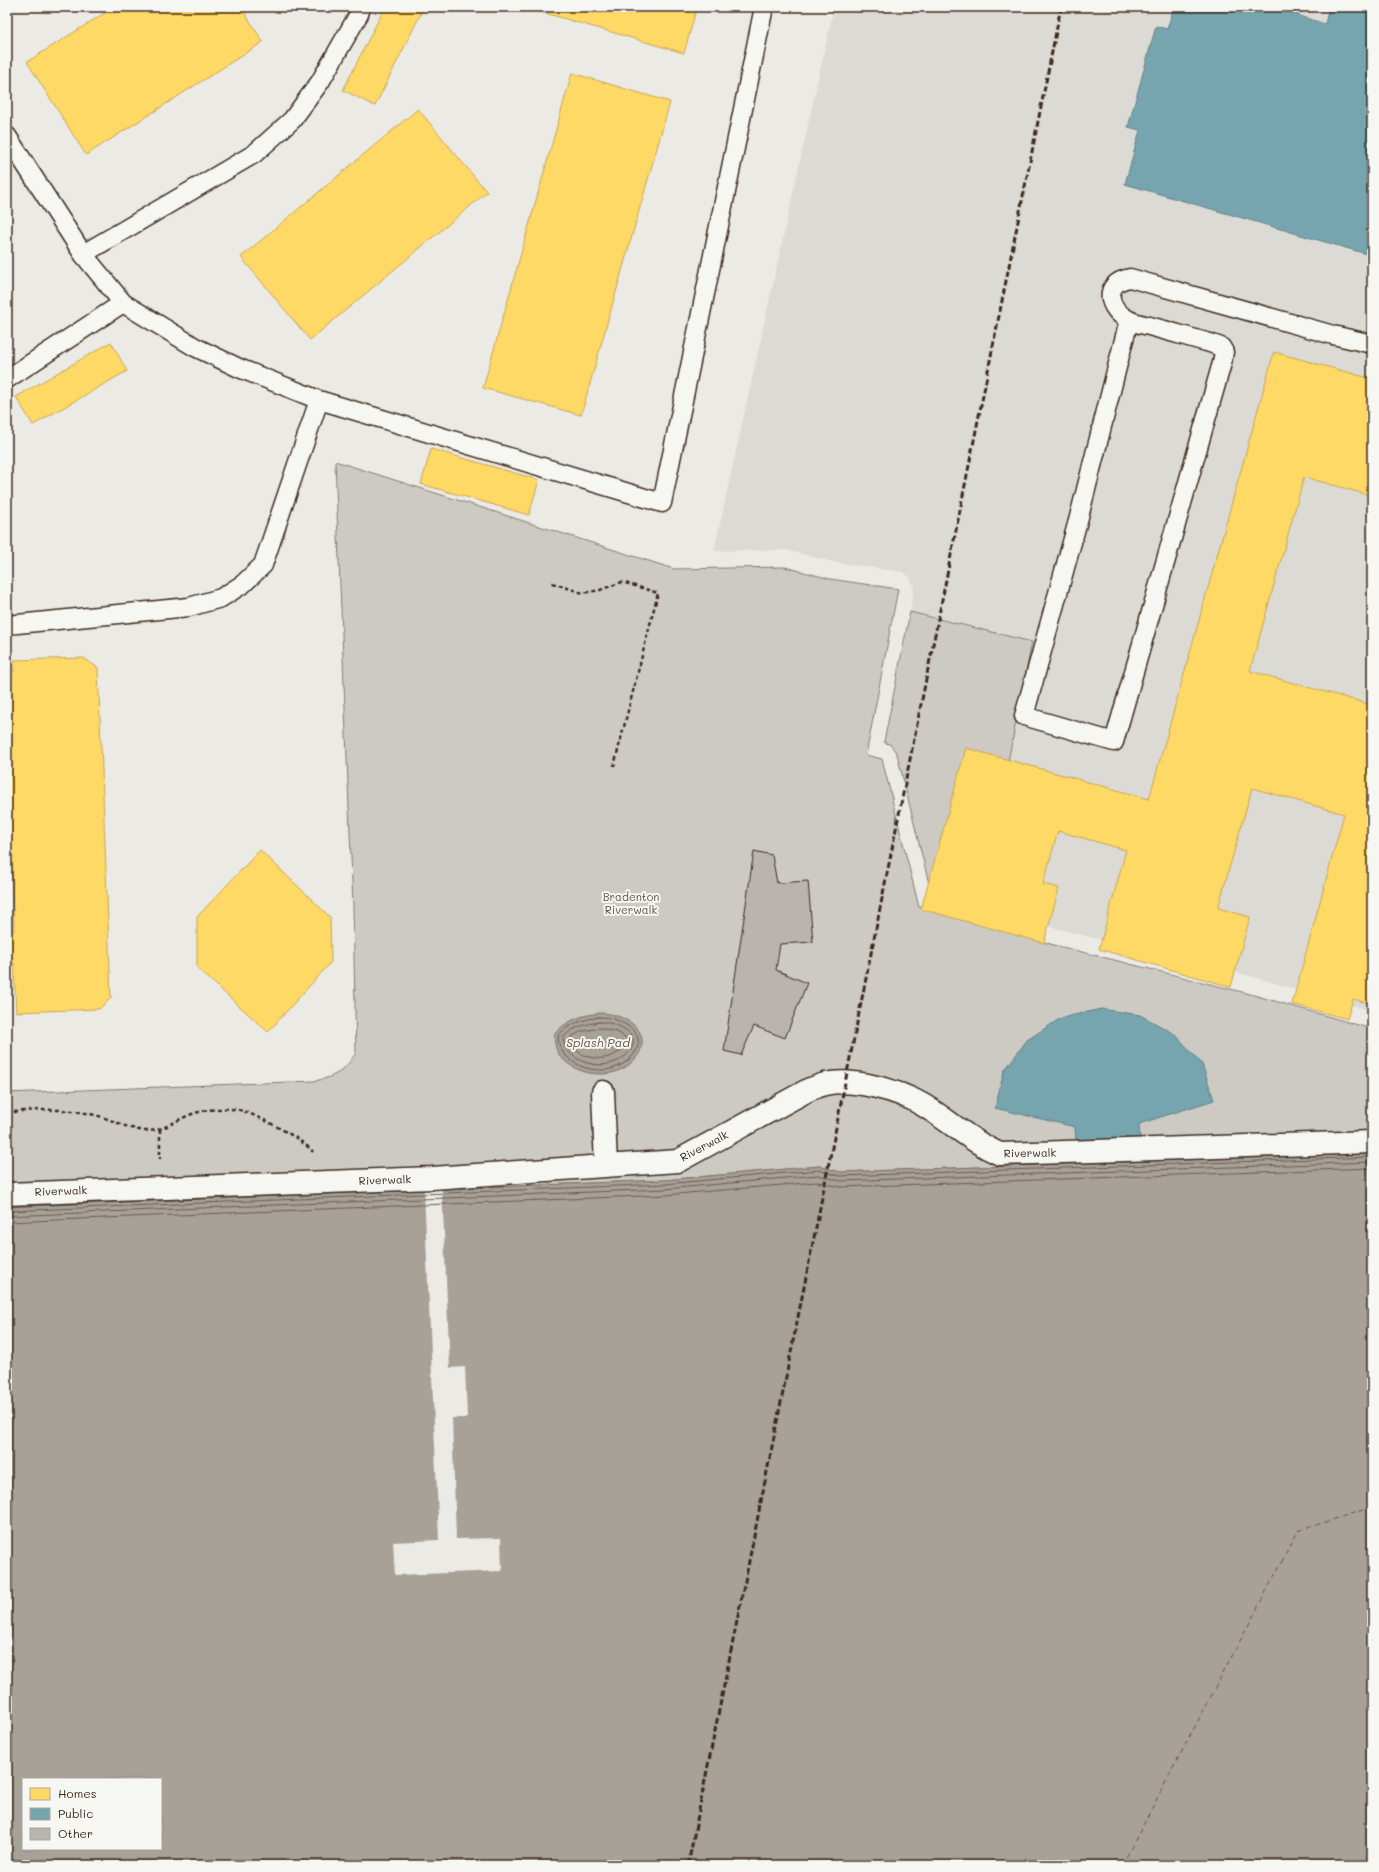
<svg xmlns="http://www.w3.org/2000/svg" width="1379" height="1872" viewBox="0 0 1379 1872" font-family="Mali,sans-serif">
<rect width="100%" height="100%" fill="#ebeae5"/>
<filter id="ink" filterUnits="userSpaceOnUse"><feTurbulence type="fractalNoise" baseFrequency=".025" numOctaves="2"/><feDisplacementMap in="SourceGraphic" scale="8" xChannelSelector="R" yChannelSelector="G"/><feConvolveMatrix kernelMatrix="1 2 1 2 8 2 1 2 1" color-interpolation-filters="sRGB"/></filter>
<g filter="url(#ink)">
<!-- built -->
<path fill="#dcdad4" d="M834,7H1372V303L1367,326L1372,327V1011L1254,977L1058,929L979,906L1032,642L910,612L914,587L910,577L902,572L833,562L786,550L714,551Z"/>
<!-- green -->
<path fill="#cdcac4" stroke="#847a71" d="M335,461L674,569L785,567L830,579L898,589L866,755L882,759L919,907L1054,945L1250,994L1372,1029V1153L840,1172L819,1166L665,1180L7,1207V1093L314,1081C336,1077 344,1071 356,1053L353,906Z
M910,612L1032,642L979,906L931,892L897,754L891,745L884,742Z"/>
<!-- water -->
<path fill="#a8a198" stroke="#7c7167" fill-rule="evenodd" d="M599,1013C611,1013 621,1016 631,1023C654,1039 638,1065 615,1072C602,1076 585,1074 573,1067C559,1058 555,1052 554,1035C566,1020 580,1016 599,1013Z
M1372,1153V1865H7V1207L665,1180L819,1166L840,1172ZM23,1779H161V1849H23Z"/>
<!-- pier -->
<path fill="#ebeae5" d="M424,1189H442L450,1368L465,1367L467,1418H452L456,1539L501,1538L502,1571L395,1575L393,1542L439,1540Z"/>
<!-- homes -->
<path fill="#ffd966" stroke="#c4a450" d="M114,7H241L263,42L86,155L27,62Z
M385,7H424L375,106L343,90Z
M524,7H697L684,53Z
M572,73L670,102L581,415L483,388Z
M418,109L487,192L310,340L241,257Z
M7,289L12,301L7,305Z
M111,342L127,371L33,425L16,397Z
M1274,352L1372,379V496L1304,477L1250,671L1372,705V1004L1353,999L1347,1019L1292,1004L1344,814L1252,788L1218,908L1250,917L1231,987L1099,949L1126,850L1058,831L1043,884L1059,888L1044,943L921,909L966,748L1149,799Z
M431,449L539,480L529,515L421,484Z
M84,658L98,668L111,998L99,1009L16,1012L14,963L7,964V931H14L7,765V671H14V660Z
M260,850L330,917L331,962L268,1032L197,968V917Z"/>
<!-- public -->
<path fill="#76a5af" stroke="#648084" d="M1174,7H1299L1297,15L1325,24L1329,7L1367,8L1372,15V247L1370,255L1125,184L1140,130L1128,127L1156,26L1167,29Z
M1101,1009L1140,1015L1175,1034L1202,1064L1214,1100L1139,1124L1140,1138L1076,1142L1075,1127L995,1108L1004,1071L1027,1040L1061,1018Z"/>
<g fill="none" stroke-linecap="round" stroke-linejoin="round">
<!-- shore -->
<path stroke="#675a4f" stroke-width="1" d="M599,1017C610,1017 619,1020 628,1026C650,1040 633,1062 614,1068C602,1072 586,1070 575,1063C564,1056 559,1050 558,1036C568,1023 583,1020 599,1017Z
M599,1022C609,1022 618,1025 626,1030C643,1042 627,1059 612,1063C600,1067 586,1064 576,1058C568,1053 564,1047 563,1038C572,1027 586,1024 599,1022Z
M600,1028L617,1032L627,1038V1043C614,1064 583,1063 570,1043L571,1037L580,1032Z
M7,1211L665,1184L818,1170L840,1176L1372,1157
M7,1216L665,1189L818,1175L841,1181L1372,1162
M7,1222L665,1195L817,1182L841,1187L1372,1168"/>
<!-- ferry -->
<path stroke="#615449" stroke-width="1" stroke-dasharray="5 4" stroke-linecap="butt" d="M1122,1865L1298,1531L1372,1507"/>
</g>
<!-- building -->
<path fill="#bab4ae" stroke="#3b2a1e" d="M754,851L772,855L777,883L808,881L813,942L780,944L776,970L807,983L785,1038L754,1026L741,1055L724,1051Z"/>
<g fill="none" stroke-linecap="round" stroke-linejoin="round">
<defs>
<path id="service" d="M7,136L83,254L123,303L7,379
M83,254L254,154L292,120L320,82L359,14L361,7
M123,303L195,347L239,368L319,400L662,503L764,7
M1129,320L1079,517L1024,716L1114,742L1222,363L1224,352L1221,347L1210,343C1191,338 1172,332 1153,327C1146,325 1137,324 1129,320C1108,310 1101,283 1130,278L1333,335L1372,344
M7,625L189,607L221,598L243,584L263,565L319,400"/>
<path id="pedestrian" d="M603,1092L606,1166
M7,1194L432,1178L678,1161L810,1089C815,1088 820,1085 825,1084C853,1078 898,1090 923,1105C950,1121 970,1141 1000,1154L1372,1142"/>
</defs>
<!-- service casing -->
<use href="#service" stroke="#3b2a1e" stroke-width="21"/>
<!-- pedestrian casing -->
<use href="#pedestrian" stroke="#3b2a1e" stroke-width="25"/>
<!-- path -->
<path stroke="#3b2a1e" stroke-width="2.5" stroke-dasharray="4 3" stroke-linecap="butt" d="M552,583L583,593L600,590L622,582L658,593L614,766
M7,1113C36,1109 66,1108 95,1115C112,1119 129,1130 147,1131C165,1131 178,1118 195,1113C208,1109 229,1107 243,1111C259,1116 303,1139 313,1152
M160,1129V1159"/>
<!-- service -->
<use href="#service" stroke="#f6f6f2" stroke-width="18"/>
<!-- pedestrian -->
<use href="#pedestrian" stroke="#f6f6f2" stroke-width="22"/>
<!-- rail -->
<path stroke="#3b2a1e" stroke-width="3" stroke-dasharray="6 3" stroke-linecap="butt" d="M688,1865L1061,7"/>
</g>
</g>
<g text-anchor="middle" stroke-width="4" stroke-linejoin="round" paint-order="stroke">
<!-- park labels -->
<g font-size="11" fill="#605248" stroke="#f6f6f2">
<text x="631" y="901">Bradenton<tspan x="631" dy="13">Riverwalk</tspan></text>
</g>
<!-- street labels -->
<g font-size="11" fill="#3b2a1e" stroke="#f6f6f2">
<text transform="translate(704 1146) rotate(-28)" y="4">Riverwalk</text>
<text transform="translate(1030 1153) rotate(-1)" y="4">Riverwalk</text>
<text transform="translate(385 1180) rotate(-2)" y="4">Riverwalk</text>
<text transform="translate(61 1191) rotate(-2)" y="4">Riverwalk</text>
</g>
<!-- water labels -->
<g font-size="12" font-style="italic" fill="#615449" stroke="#f6f6f2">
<text x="598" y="1047">Splash Pad</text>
</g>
</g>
<!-- margin -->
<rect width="1379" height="1872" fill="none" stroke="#f6f6f2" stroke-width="24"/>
<rect x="12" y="12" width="1355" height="1848" fill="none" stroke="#3b2a1e" stroke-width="1.5" filter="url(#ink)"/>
<!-- legend -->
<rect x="22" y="1778" width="140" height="72" fill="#f6f6f2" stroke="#aba49d"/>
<rect x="30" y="1788" width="20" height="12" fill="#ffd966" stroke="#aba49d"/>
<text x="58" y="1798" font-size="12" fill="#3b2a1e">Homes</text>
<rect x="30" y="1808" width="20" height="12" fill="#76a5af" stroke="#aba49d"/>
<text x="58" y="1818" font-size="12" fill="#3b2a1e">Public</text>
<rect x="30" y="1828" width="20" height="12" fill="#bab4ae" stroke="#aba49d"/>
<text x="58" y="1838" font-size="12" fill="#3b2a1e">Other</text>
</svg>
